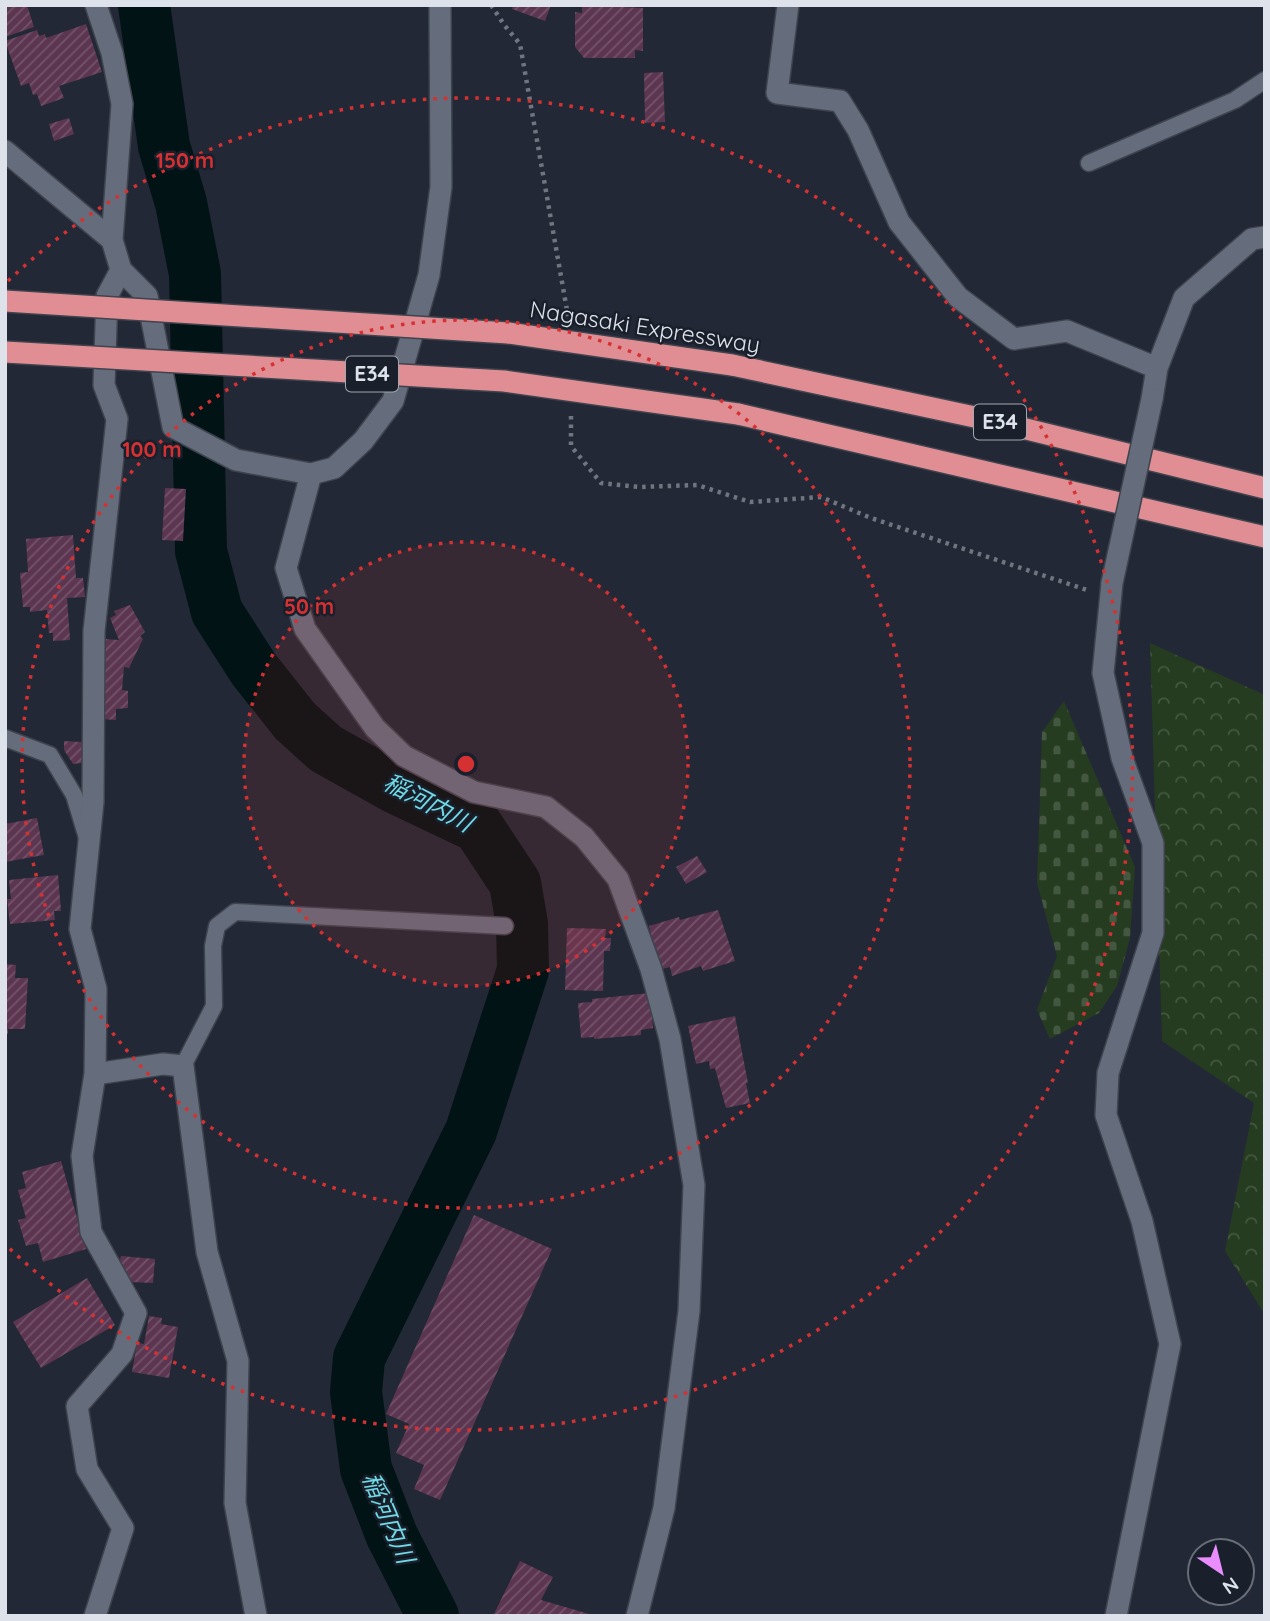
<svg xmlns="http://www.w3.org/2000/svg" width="1270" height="1621" viewBox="0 0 1270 1621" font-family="Quicksand,'Noto Sans JP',sans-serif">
<defs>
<pattern id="forest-crowns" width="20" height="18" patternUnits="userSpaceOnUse" patternTransform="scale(1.75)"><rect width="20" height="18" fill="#253c20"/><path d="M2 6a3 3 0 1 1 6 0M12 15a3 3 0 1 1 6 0" fill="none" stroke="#445841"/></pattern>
<pattern id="cemetery-stones" width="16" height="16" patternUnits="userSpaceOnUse" patternTransform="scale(1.75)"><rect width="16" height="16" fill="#253c20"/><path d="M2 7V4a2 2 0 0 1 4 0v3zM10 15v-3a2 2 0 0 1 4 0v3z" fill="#445841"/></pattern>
<pattern id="building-hatch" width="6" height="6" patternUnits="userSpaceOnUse" patternTransform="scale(1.75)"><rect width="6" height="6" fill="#5c3651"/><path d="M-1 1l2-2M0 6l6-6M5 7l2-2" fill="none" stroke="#73536a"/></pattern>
</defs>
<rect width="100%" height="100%" fill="#222835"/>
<!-- forest -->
<path fill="url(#forest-crowns)" d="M1150,643L1265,695V1315L1225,1251L1254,1103L1162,1041Z"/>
<!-- cemetery -->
<path fill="url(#cemetery-stones)" d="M1064,701L1135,867L1130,938L1117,986L1099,1013L1050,1039L1037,1010L1057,956L1037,883L1042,732Z"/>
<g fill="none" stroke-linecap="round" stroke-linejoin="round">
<!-- river -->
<path stroke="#011315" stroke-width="52" d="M144,5L164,146L181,203L195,274L201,551L217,612L253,668L295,721L326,749L396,788L478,827L515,883L522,924L523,970L471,1131L359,1358L356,1392L366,1469L392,1536L433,1616"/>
</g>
<!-- building -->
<path fill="url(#building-hatch)" d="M5,5H27L34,27L5,37Z
M513,5H551L545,21L512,9Z
M582,5L643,8V51L635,50V58H584L575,47V12L582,13Z
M86,24L102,72L59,86L64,98L41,106L37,94L33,95L29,83L21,86L5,41L37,30L39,36L45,34L46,38Z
M663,72L665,122L645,123L644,73Z
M69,118L74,134L54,141L49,124Z
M165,488L186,489L183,541L162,540Z
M73,535L76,578H83L85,597L67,598L70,640L53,641V633H49L47,610L30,612V607H23L20,573L28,572L26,539Z
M130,605L145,632L140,636L143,639L129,668L124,667L122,690L128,691V708L116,709V720L102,719V645H106V639L119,640L110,618L116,615L114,611Z
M64,741L82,742V763L73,764L64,750Z
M37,818L44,855L5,862V824Z
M697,856L707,872L686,884L676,867Z
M58,875L61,911H54L55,920L10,924L7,899H11L9,880Z
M718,910L735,961L703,971L701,966L672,976L670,967L662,969L656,949L653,950L648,935L651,934L649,926L679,917L680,920Z
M567,928L606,929L605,938H611L610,951H604L603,991L565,990Z
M5,964L16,965L15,978H28L25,1029H8V1034H5Z
M650,993L653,1028L641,1030V1035L594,1039V1037L581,1038L578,1003L592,1002V999Z
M735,1016L748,1083H746L750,1103L726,1108L715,1068L710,1069L709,1061L696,1064L688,1026Z
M61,1161L86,1249L43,1262L38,1243L26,1246L18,1220L26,1218L18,1190L26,1188L22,1172Z
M474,1215L552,1249L440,1500L414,1489L424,1465L396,1453L409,1424L386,1414Z
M121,1256L155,1259L153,1283L129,1282L119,1265Z
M87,1278L115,1325L41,1368L13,1322Z
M149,1316L162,1318L161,1324L178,1327L169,1378L132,1372L137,1343L144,1344Z
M520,1561L553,1577L541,1600L596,1616H493Z"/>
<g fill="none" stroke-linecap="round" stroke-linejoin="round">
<defs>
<path id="lane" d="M1089,163L1235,100L1265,80
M5,738L50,755L74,795L87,838
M183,1066L214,1006L213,946L217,926L235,912L505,926"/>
<path id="street" d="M96,5L112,53L122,104L112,240L121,270L147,296L173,427L236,460L311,474L334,468L363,441L393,401L429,275L441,187L440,5
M788,5L777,93L840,101L858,130L899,222L958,297L1014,339L1067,331L1157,368
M5,151L112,240
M1152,399L1157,368L1184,298L1252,239L1265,237
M311,474L286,568L305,629L375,728L404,756L474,792L546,807L584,837L618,879L651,969L670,1039L694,1185L689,1311L664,1508L637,1616
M1112,583L1103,673L1122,758L1153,843V933L1108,1073L1106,1115L1142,1221L1170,1344L1116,1616
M95,1074L163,1064L183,1066L207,1252L238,1361L235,1503L256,1616
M95,1616L123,1528L87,1469L77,1406L122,1354L136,1313L91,1232L82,1156L95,1074L96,989L80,929L93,802L94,631L117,419L104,385L107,296L121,270"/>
<path id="highway" d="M732,365L998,422L1265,488
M738,414L1265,537"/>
</defs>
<!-- lane casing -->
<use href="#lane" stroke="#3e434e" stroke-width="19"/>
<!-- street casing -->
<use href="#street" stroke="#3e434e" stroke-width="24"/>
<!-- highway casing -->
<use href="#highway" stroke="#3e434e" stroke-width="24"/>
<!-- path -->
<path stroke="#707580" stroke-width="4.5" stroke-dasharray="3.5 5" stroke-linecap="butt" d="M491,5L505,26L520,44L568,316
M571,416V446L601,483L639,487L697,485L750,502L821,497L871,518L1087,590"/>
<!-- lane -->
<use href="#lane" stroke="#656c7b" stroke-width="16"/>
<!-- street -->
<use href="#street" stroke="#656c7b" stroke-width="21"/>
<!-- highway -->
<use href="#highway" stroke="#e08e93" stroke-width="21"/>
<defs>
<path id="street-bridge" d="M1112,583L1152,399"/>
<path id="highway-bridge" d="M5,301L508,333L732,365
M5,352L504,381L738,414"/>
</defs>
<!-- street-bridge casing -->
<use href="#street-bridge" stroke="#3e434e" stroke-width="24" stroke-linecap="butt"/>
<!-- highway-bridge casing -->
<use href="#highway-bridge" stroke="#3e434e" stroke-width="24" stroke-linecap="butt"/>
<!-- street-bridge -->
<use href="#street-bridge" stroke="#656c7b" stroke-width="21"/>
<!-- highway-bridge -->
<use href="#highway-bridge" stroke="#e08e93" stroke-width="21"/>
</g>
<!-- distance rings -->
<circle cx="466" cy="764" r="222" fill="#d63132" fill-opacity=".12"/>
<g fill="none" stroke="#d63132" stroke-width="3.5" stroke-dasharray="3.5 7">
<circle cx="466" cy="764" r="222"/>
<circle cx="466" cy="764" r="444"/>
<path d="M8 281A666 666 0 1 1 8 1247"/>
</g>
<g text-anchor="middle" stroke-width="5" stroke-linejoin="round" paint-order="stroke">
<!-- shield labels -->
<g fill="#191f2b" stroke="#a3a8b1" stroke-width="2">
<rect x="346" y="356.5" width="52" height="35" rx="5"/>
<rect x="974" y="404.5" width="52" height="35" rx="5"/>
</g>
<g font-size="21" font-weight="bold" fill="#dee2eb">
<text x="372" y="381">E34</text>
<text x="1000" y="429">E34</text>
</g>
<!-- street labels -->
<g font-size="23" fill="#dee2eb" stroke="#191f2b">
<text transform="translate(645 327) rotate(9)" y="8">Nagasaki Expressway</text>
</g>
<!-- water labels -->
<g font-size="24" font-style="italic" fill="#70d9e6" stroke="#191f2b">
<text transform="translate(428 803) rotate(28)" y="8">稲河内川</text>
<text transform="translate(388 1518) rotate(67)" y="8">稲河内川</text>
</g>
</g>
<circle cx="466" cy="764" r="10" fill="#d63132" stroke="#191f2b" stroke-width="3.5"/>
<g font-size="21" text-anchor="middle" font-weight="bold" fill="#d63132" stroke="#191f2b" stroke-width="5" stroke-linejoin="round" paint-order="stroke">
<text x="185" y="168">150 m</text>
<text x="152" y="457">100 m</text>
<text x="309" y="614">50 m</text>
</g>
<!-- border -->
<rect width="1270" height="1621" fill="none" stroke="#dee2eb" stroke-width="14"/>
<!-- north arrow -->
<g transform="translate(1221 1572) rotate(145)"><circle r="33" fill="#191f2b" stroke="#686d78" stroke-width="2"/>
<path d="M0-5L12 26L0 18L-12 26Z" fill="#e98dfe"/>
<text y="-10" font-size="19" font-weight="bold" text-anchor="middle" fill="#dee2eb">N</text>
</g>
</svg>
